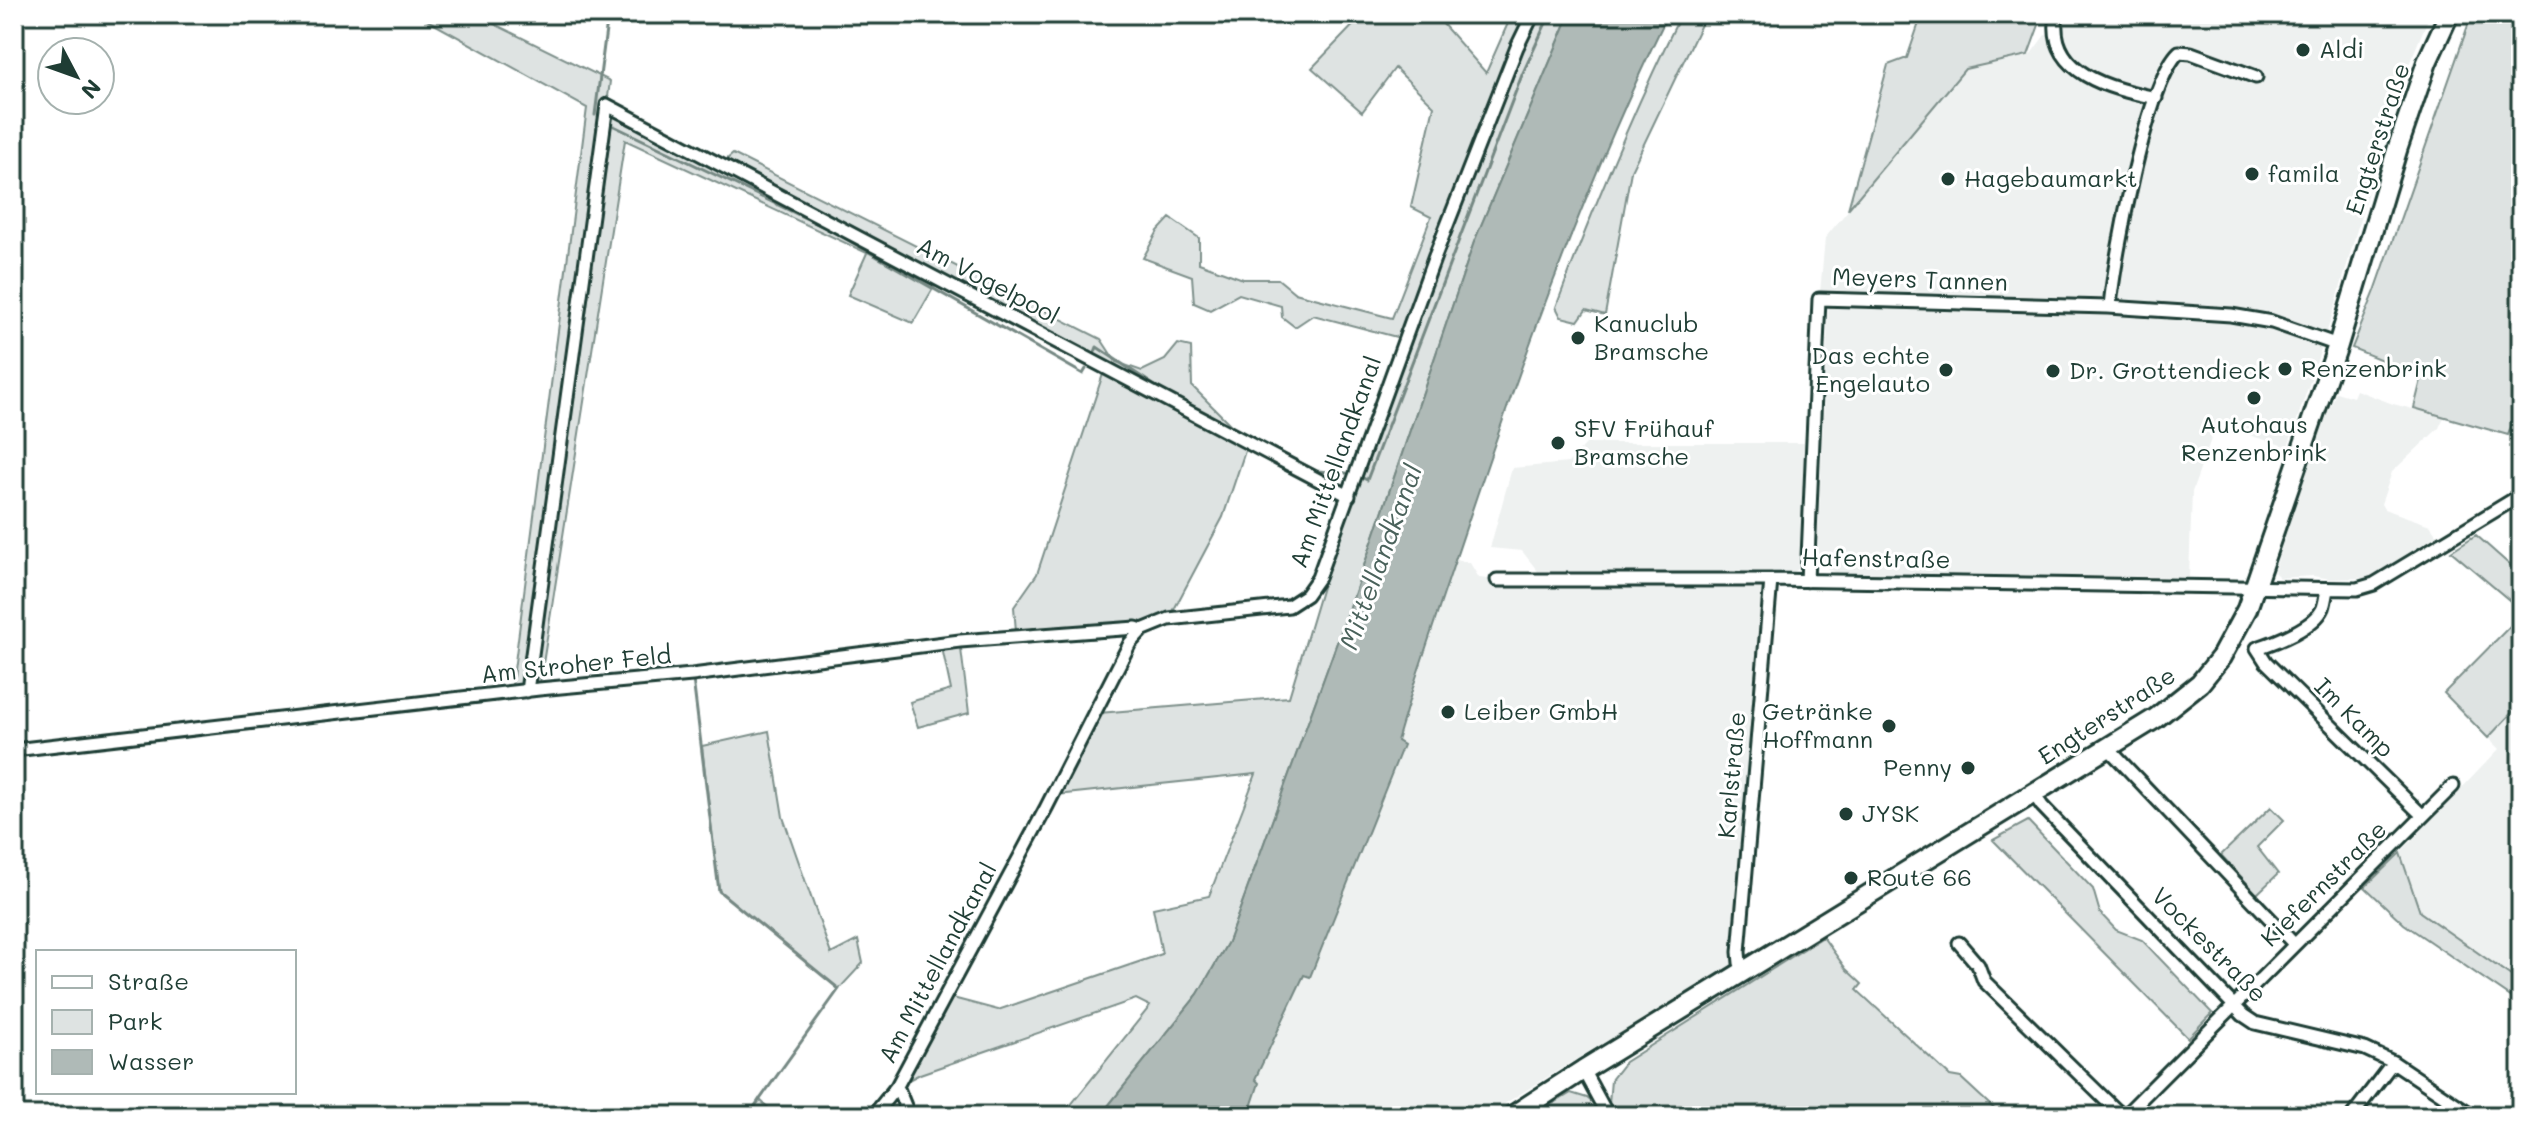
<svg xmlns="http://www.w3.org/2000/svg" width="2535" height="1130" viewBox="0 0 2535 1130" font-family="Mali,sans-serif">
<rect width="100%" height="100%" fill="#fff"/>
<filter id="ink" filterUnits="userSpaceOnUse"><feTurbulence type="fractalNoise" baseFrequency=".0125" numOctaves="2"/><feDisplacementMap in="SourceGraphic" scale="16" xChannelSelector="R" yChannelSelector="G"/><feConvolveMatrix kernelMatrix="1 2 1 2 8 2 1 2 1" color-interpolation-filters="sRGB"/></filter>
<g filter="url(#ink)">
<!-- built -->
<path fill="#eef1f0" d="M2064,14H2430L2393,103L2335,307L2288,447L2216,425L2192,492L2189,577L1838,574L1828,569L1817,557L1829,294L1820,293L1825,238L1965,69L2030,55L2045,35L2062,31Z
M2356,390L2393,404L2444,417L2439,428L2392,472L2381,504L2384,509L2430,525L2437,535L2368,578L2331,579L2313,576L2280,578L2274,572L2303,478L2336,392L2353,397Z
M1587,443H1806L1802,565L1788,578L1540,574L1522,551L1490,548L1512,468L1568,463Z
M1456,560L1470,563L1479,578L1497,580H1771L1735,953L1730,970L1591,1050L1485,1116H1248L1259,1083L1254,1080L1304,975L1311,977L1403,746L1397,741Z
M2521,703V983L2420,912L2400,853L2499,749L2488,738Z"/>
<!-- green -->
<path fill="#dee3e2" stroke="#7e908b" stroke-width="2" d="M416,14H474L610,81L607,105L720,165L733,154L1101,339L1116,362L1142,371L1165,360L1178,344L1191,347L1192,386L1248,442L1223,517L1170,617L1151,619L1142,635L1017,643L1014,607L1037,574L1105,368L938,280L913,323L848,295L867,253L625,140L539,689L511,693L587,108Z
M1364,14H1426L1442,23L1486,73L1512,14H1570L1474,242L1351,604L1228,942L1198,994L1100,1116H1062L1150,1006L1136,999L920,1074L897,1086L945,996L998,1010L1162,954L1153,908L1209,896L1256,774L1056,795L1099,713L1289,697L1349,497L1404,339L1313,315L1295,327L1282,317L1281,306L1239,294L1210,310L1194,303L1192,276L1143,258L1158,231L1170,218L1199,238V263L1243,279H1278L1295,293L1392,318L1431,217L1411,207L1434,106L1395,68L1362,112L1312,68Z
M1681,14H1706L1631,171L1605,315L1586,310L1578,321L1561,317L1556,307C1593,208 1634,109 1681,14Z
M1953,14H2043L2028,55L1965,69L1848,209L1888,65L1907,58L1919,23L1949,24Z
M2472,14H2521V400L2508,435L2414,408L2422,376L2352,348L2375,291Z
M2476,535L2521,575V610L2451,551Z
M2521,615V703L2488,738L2444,693Z
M960,641L969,713L918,727L910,702L951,690L941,643Z
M769,731L783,817L831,954L858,940L863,963L839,989L719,891L702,746Z
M2271,807L2284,820L2257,847L2278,874L2257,894L2221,855Z
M2028,821L2093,889L2100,913L2116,930L2142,940L2212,1013L2188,1038L1993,840Z
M2400,853L2420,912L2521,983V1004L2404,924L2365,887Z
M1823,937L1846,969L1862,984L1857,990L1950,1076L1961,1078L2002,1116H1533L1571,1093L1587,1098L1608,1115L1611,1080L1625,1062Z
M759,1099L777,1116H748Z"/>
<!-- water -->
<path fill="#afbab7" stroke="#758883" stroke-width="2" d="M1570,14H1668C1563,229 1489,457 1414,684L1397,741L1403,745L1310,977L1304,975L1255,1079L1259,1083L1248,1116H1100L1198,994L1228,942L1351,604L1474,242Z"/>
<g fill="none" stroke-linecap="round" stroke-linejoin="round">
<!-- stream -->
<path stroke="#758883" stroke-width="3" d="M595,115L608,14
M614,126L832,231L1083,374L1086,369
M1095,352L1097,347L1170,396
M1219,421L1317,471L1346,473
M1361,477L1367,480L1522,75L1550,14
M693,679L719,891L839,989L748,1116"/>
<defs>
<path id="street" d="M2057,14C2046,74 2112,89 2156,98
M2110,307C2114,259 2147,82 2179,52L2191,53L2256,77
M1497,580H1771L2357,589L2374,584L2521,495
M1807,581L1819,299L2108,307L2231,315L2272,322L2338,345
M2327,589C2326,595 2325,602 2323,608C2315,627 2276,642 2257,648L2266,662L2423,816
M527,691L607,105L1349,496
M2108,748L2294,944
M14,750L539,689L692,675L960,641L1136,628L1142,630
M2033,793L2042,806L2243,1015L2255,1023L2365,1049L2393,1062L2474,1116
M1959,943L1978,965L1984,981L2122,1116
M1745,972L1740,963L1739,952L1771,580
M1583,1070L1608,1116
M897,1086L909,1116
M873,1116L897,1086L1046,808L1130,643L1142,630L1169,619L1289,606L1306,595L1318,578L1435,256L1517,47L1533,14
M2124,1116L2453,786
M2352,1116L2393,1062"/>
<path id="primary" d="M1512,1116L1583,1070L2156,718L2200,683L2221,657L2247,609L2338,345L2398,147L2427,62L2449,14"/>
</defs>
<!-- street casing -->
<use href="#street" stroke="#1f3d34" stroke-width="17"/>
<!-- primary casing -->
<use href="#primary" stroke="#1f3d34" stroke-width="24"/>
<!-- street -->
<use href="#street" stroke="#fff" stroke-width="11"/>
<!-- primary -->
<use href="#primary" stroke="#fff" stroke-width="18"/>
</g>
</g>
<!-- markers -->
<g fill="#1f3d34" stroke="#fff" stroke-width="3">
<circle cx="2303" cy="50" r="8"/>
<circle cx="2252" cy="174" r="8"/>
<circle cx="1948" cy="179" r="8"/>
<circle cx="1578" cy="338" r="8"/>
<circle cx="2285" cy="369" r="8"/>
<circle cx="1946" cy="370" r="8"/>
<circle cx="2053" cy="371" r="8"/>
<circle cx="2254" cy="398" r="8"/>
<circle cx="1558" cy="443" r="8"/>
<circle cx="1448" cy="712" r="8"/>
<circle cx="1889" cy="726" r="8"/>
<circle cx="1968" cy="768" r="8"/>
<circle cx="1846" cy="814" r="8"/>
<circle cx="1851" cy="878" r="8"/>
</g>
<g text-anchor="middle" stroke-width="6" stroke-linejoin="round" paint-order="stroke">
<!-- poi labels -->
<g font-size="24" fill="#1f3d34" stroke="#fff" text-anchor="start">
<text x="2319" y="58">Aldi</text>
<text x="2268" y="182">famila</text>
<text x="1964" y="187">Hagebaumarkt</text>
<text x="1594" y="332">Kanuclub<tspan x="1594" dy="28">Bramsche</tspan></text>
<text x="1930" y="364" text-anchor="end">Das echte<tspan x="1930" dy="28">Engelauto</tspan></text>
<text x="2301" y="377">Renzenbrink</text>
<text x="2069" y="379">Dr. Grottendieck</text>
<text x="2254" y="433" text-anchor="middle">Autohaus<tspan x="2254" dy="28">Renzenbrink</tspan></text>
<text x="1574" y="437">SFV Frühauf<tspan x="1574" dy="28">Bramsche</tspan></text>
<text x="1464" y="720">Leiber GmbH</text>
<text x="1873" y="720" text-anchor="end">Getränke<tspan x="1873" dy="28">Hoffmann</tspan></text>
<text x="1952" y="776" text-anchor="end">Penny</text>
<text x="1862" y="822">JYSK</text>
<text x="1867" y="886">Route 66</text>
</g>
<!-- street labels -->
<g font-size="24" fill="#1f3d34" stroke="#fff">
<text transform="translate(2378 139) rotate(-72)" y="8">Engterstraße</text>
<text transform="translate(1920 280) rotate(2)" y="8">Meyers Tannen</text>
<text transform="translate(988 281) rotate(28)" y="8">Am Vogelpool</text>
<text transform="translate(1336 462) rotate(-70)" y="8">Am Mittellandkanal</text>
<text transform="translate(1876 559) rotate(1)" y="8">Hafenstraße</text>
<text transform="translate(576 665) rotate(-6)" y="8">Am Stroher Feld</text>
<text transform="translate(2107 716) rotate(-33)" y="8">Engterstraße</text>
<text transform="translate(2354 718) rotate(45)" y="8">Im Kamp</text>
<text transform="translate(1732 775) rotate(-85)" y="8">Karlstraße</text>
<text transform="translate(2324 884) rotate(-45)" y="8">Kiefernstraße</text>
<text transform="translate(2209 945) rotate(45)" y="8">Vockestraße</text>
<text transform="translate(938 963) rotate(-62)" y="8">Am Mittellandkanal</text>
</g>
<!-- water labels -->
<g font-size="26" font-style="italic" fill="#4a625b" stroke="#fff">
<text transform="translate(1381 557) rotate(-70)" y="9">Mittellandkanal</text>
</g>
</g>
<!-- margin -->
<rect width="2535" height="1130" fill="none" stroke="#fff" stroke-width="48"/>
<rect x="24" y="24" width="2487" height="1082" fill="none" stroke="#1f3d34" stroke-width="3" filter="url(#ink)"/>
<!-- legend -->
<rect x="36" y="950" width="260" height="144" fill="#ffffff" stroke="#a5b1ae" stroke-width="2"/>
<rect x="52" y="976" width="40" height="12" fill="#ffffff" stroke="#a5b1ae" stroke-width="2"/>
<text x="108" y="990" font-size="24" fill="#1f3d34">Straße</text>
<rect x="52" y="1010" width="40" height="24" fill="#dee3e2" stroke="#a5b1ae" stroke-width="2"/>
<text x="108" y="1030" font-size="24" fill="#1f3d34">Park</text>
<rect x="52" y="1050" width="40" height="24" fill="#afbab7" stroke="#a5b1ae" stroke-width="2"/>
<text x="108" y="1070" font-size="24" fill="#1f3d34">Wasser</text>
<!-- north arrow -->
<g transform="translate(76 76) rotate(131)"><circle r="38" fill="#ffffff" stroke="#a5b1ae" stroke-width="2"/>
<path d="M0-6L14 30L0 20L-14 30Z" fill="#1f3d34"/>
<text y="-12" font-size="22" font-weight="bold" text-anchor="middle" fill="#1f3d34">N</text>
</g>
</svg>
